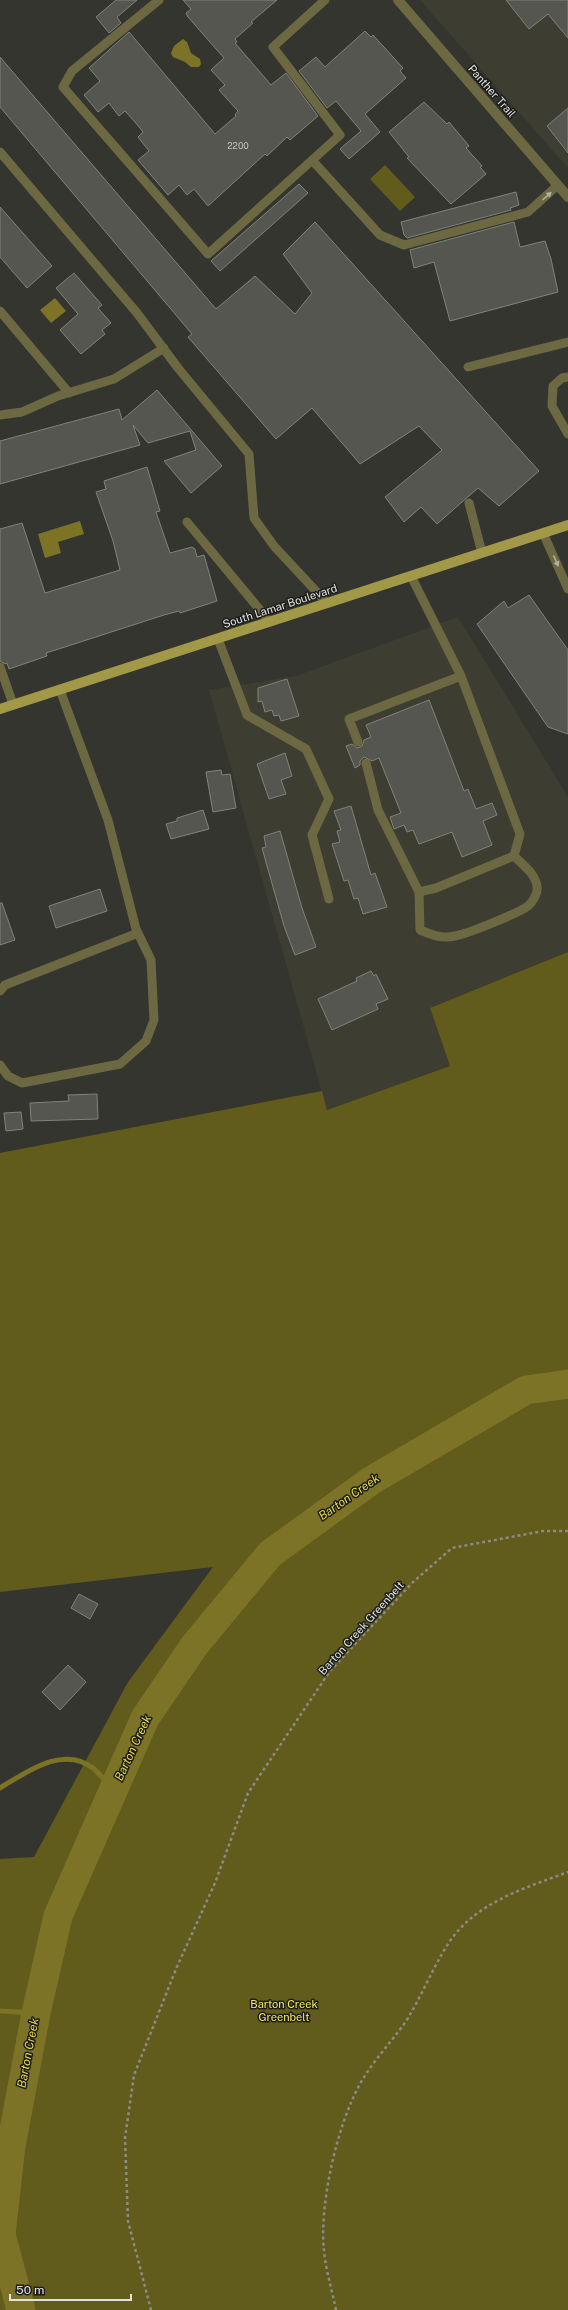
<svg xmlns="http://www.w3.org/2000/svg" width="568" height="2310" viewBox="0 0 568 2310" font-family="'Public Sans',sans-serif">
<rect width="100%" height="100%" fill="#35352f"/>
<!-- built -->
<path fill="#3e3d31" d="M420,0H568V168Z
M458,617L568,797V952L430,1008L450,1066L327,1110L209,690L296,676Z"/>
<!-- green -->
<path fill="#615b1c" d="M385,165L415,197L400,211L370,179Z
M568,952V2310H0V1859L34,1857L128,1682L213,1567L0,1592V1153L322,1091L327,1110L450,1066L430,1008Z"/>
<!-- water -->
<path fill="#7c7326" d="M183,39L187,42L191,53L200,59L201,64L199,67H191L185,62L173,57L171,53L174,46Z
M55,298L66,311L51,323L40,310Z
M80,521L84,534L58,542L61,553L45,558L38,534Z"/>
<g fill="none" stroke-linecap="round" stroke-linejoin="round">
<!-- stream -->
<path stroke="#7c7326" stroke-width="5" d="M0,1788C27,1772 62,1745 93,1768C100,1774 107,1783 114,1790
M0,2011L36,2013"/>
<!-- river -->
<path stroke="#7c7326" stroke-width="29" d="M21,2310L1,2234L11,2146L36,2013L58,1916L145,1718L194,1646L270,1554L372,1480L526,1390L568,1384"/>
</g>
<!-- building -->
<path fill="#565650" stroke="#82827c" d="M116,0H137L117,17L121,23L109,33L96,17Z
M183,0H277L251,22L253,23L235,39L237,42L235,43L271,85L286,73L318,116L290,140L287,137L267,156L265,154L208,206L194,189L187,195L179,185L168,195L138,160L149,151L138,137L143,132L135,122L125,111L119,116L109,103L98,112L84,95L100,81L89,68L129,32L215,134L236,116L235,115L238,111L219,90L225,85L211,70L224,58L188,17L186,13L191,9Z
M506,0H568V38L548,14L529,29Z
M365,31L371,37L373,35L403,68L400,71L406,78L365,114L380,132L349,159L340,149L361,131L336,101L327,108L299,71L316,57L325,67Z
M0,57L216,309L255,276L295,314L312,293L283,254L315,222L539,471L499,506L478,488L437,524L421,507L404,522L385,497L442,450L419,426L360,464L312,408L276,439L188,337L192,334L0,107Z
M424,102L447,124L449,122L469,146L466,148L482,166L480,167L486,174L451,204L407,158L409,157L389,132Z
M568,108V153L547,126Z
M299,184L308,193L220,271L211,261Z
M516,192L519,205L510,208L511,210L407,238L404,235L401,222Z
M0,207L52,266L27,288L0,257Z
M514,222L520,247L545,241L551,259L558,292L450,321L434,262L414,268L410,250Z
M74,273L102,305L98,308L111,323L102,330L105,334L81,354L60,330L78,314L56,288Z
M157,390L222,466L191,493L164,461L196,450L190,431L148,443L133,425L140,445L0,484V441L119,409L122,420Z
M147,467L160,511L156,512L170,553L192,547L195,549L197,557L204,555L217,601L180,613L179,611L164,615L71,645L46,653L47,656L9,669L7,663L5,664L0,661V529L22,523L45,593L120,570L113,541L96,492L106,489L104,481Z
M529,595L568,650V734L548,727L477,624L504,601L508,608Z
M287,679L299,716L281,721L279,715L274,716L272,710L265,712L262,701L258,702V688Z
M429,700L464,791L468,789L476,809L492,803L497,815L483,821L492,845L462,857L452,832L419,844L413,830L407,832L404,825L394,829L390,817L401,813L379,758L372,761L364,757L360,761V765L355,768L346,746L352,744L357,748L362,746L364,740L371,737L366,725Z
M285,753L292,776L281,780L286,794L269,799L257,764Z
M221,770L222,775L230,774L236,808L213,812L206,772Z
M351,806L371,875L375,873L387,907L363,914L358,898L354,899L348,880L344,881L332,844L340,842L337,831L341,830L334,811Z
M203,810L209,829L171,839L166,824L177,821V818Z
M280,831L302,908L316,947L295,955L284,926L262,848L266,847L264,836Z
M100,889L107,911L56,928L49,906Z
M0,903H2L15,940L0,945Z
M371,971L374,976L376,974L388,999L376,1004L378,1009L332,1030L318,999L357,981L356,978Z
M97,1094L98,1119L31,1121L30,1103L69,1101L68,1095Z
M21,1112L23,1129L6,1131L4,1113Z
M79,1594L98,1604L90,1619L71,1608Z
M68,1665L86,1682L60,1710L42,1692Z"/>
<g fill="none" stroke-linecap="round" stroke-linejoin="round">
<!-- path -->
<path stroke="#8b8b87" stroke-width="2.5" stroke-dasharray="3 3" stroke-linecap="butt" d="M151,2310L128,2221L125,2138L134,2075L176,1969L215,1883L248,1793L330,1671L413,1582L452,1548L543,1531H568
M336,2310C332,2290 326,2271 324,2251C319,2205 337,2125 360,2084C373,2060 393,2041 408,2018C423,1993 434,1965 450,1941C477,1902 525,1888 568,1872"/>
<!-- lane -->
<path stroke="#6b6842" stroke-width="9" d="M159,0L72,71L63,87L208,254L340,135L273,47L325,0
M0,152L137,313L178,368L249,454L254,518L274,546L327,603
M312,160L380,235L404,245L528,212L558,185
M0,311L69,393
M468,367L568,342
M568,377L562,378L553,386L552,406L568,434
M0,415L22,412L58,396L114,379L164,348
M469,503L482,553
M187,522L270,622
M543,533L568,589
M218,639L247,715L306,749L329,799L312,835L329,899
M0,667L13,704
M358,742L349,719L461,676
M366,763L378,810L419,892L436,888L514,856L520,834L461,676L411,576
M419,892L420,930C432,935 442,939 455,936C467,934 519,913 528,906C533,902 538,893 537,887C536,874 523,865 514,856
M0,991L5,985L138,933
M0,1065L8,1076L22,1083L120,1064L146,1041L154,1020L151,960L136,929L108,820L60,690"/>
<!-- street -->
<path stroke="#6b6842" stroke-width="10" d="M398,0L568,197"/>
<!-- primary -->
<path stroke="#a19947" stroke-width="10" d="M0,709L568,525"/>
</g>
<!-- one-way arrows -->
<defs><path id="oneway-solid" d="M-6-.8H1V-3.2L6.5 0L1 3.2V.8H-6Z"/></defs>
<g fill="#b2b1a0">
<use href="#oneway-solid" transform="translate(547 196) rotate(-42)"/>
<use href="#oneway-solid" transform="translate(556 561) rotate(66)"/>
</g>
<g text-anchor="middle" stroke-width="3" stroke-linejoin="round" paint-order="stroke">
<!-- number labels -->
<g font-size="9" fill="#bfbfbb">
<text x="238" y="149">2200</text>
</g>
<!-- street labels -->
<g font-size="11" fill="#e2e2df" stroke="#1c1c1a">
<text transform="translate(492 91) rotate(49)" y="4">Panther Trail</text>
<text transform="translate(280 606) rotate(-18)" y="4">South Lamar Boulevard</text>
<text transform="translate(361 1628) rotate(-48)" y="4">Barton Creek Greenbelt</text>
</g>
<!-- park labels -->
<g font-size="11" fill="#f6e863" stroke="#1c1c1a">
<text x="284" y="2008">Barton Creek<tspan x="284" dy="13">Greenbelt</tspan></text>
</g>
<!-- water labels -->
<g font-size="12" font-style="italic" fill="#e5d750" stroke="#1c1c1a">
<text transform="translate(349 1497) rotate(-35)" y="4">Barton Creek</text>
<text transform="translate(133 1748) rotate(-65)" y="4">Barton Creek</text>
<text transform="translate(28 2053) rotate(-79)" y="4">Barton Creek</text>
</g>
</g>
<!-- scale -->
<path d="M10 2294v6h121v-6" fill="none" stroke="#e2e2df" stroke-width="2"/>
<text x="16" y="2294" font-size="12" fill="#e2e2df" stroke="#1c1c1a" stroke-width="3" paint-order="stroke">50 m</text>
</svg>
